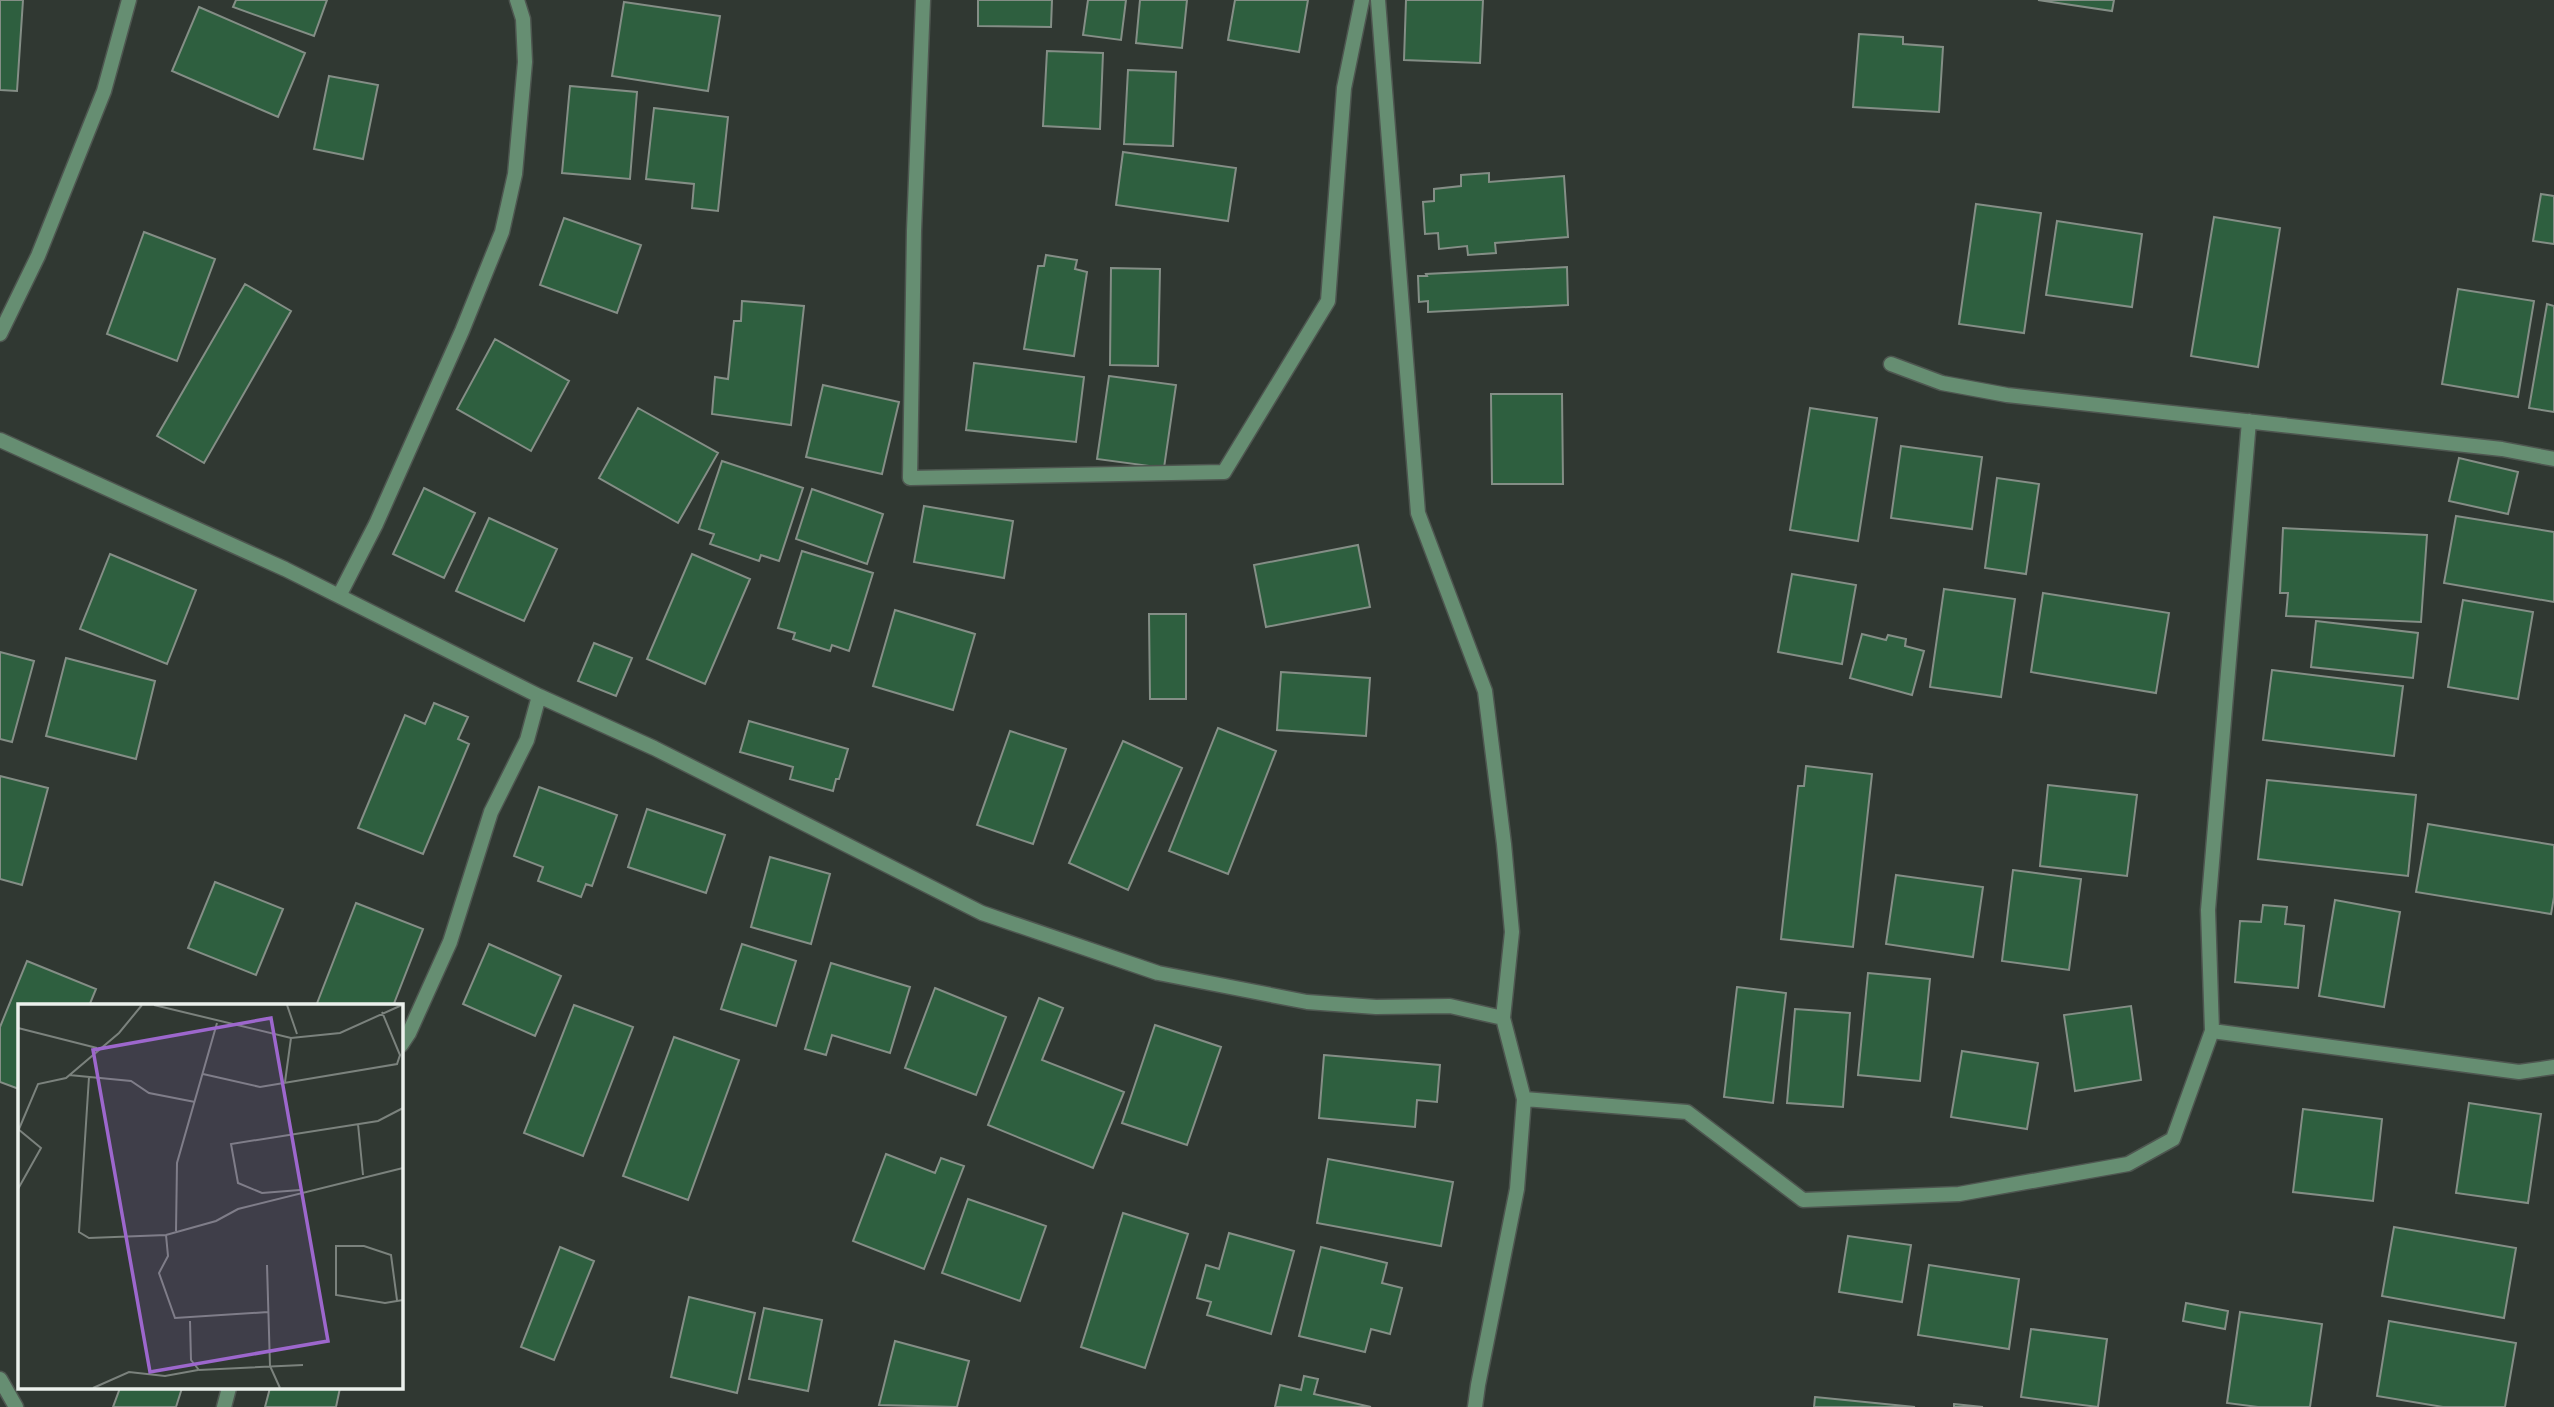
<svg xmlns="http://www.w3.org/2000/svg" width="2554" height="1407" viewBox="0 0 2554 1407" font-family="'Fira Sans Condensed',sans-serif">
<rect width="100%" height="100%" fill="#303832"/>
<!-- building -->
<path fill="#2e5f3f" stroke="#848e86" stroke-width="2" d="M0,0H23L17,91L0,90Z
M236,0H327L314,36L233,7Z
M978,0H1052L1051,27L978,26Z
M1088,0H1126L1121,40L1083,35Z
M1140,0H1187L1182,48L1136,43Z
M1235,0H1308L1299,52L1228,40Z
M1406,0H1483L1480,63L1404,60Z
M2038,0H2114L2112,11Z
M624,2L720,16L708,91L612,76Z
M199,7L305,53L278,117L172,71Z
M1859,34L1903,37V44L1943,47L1939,112L1853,107Z
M1047,51L1103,53L1100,129L1043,126Z
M1128,70L1176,72L1173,146L1124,144Z
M329,76L378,85L363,159L314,149Z
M570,86L637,92L630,179L562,173Z
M654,108L728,117L718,211L692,208L694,184L646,179Z
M1123,152L1236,168L1228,221L1116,205Z
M1489,173V182L1564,176L1568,237L1495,243L1496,253L1468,255L1467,246L1439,249L1438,233L1425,234L1423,202L1434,201V189L1461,186V175Z
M2541,194L2554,196V244L2533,241Z
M1976,204L2041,213L2024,333L1959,324Z
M2214,217L2280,228L2258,367L2191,356Z
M564,218L641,245L617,313L540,285Z
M2057,221L2142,234L2132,307L2046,295Z
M144,232L215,259L177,361L107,334Z
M1046,255L1077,260L1075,269L1087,272L1074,356L1024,349L1038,266H1044Z
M1567,267L1568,305L1428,312V301L1419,302L1418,276H1427L1426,274Z
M1111,268L1160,269L1158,366L1110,365Z
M245,284L291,311L204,463L157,436Z
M2458,289L2534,301L2518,397L2442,384Z
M742,301L804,306L791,425L712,414L715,377L728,379L734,321H741Z
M2547,304L2554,306V412L2529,408Z
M495,339L569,381L531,451L457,409Z
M974,363L1084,377L1076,442L966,430Z
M1109,376L1176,385L1164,468L1097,459Z
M823,385L899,402L882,474L806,457Z
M1491,394H1562L1563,484H1492Z
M638,408L718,453L678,523L599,478Z
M1810,408L1877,418L1858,541L1790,530Z
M1901,446L1982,457L1972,529L1891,518Z
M2459,458L2518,472L2508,514L2449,501Z
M722,461L803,488L779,561L761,555L759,561L710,544L714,534L699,529Z
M1997,478L2039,484L2026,574L1985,568Z
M424,488L475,513L444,578L393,554Z
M812,489L883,514L867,564L796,539Z
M924,506L1013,521L1004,578L914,562Z
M2456,516L2554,532V602L2444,583Z
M489,518L557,549L524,621L456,591Z
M2283,528L2427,535L2421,622L2286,616L2288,593H2280Z
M1358,545L1370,607L1266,627L1254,565Z
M802,551L873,573L849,651L832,645L830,651L793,639L795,633L778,628Z
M110,554L196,590L167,664L80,629Z
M692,554L750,579L705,684L647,659Z
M1792,574L1856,585L1842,664L1778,652Z
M1944,589L2015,599L2001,697L1930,687Z
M2043,593L2169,613L2156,693L2031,672Z
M2463,600L2533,612L2518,699L2448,687Z
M895,610L975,634L953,710L873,686Z
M1149,614H1186V699H1150Z
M2316,621L2418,633L2413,678L2311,667Z
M1862,634L1886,640L1888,635L1906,639L1905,646L1924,651L1912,695L1850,678Z
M594,643L632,658L616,696L578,681Z
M0,652L34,661L12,742L0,739Z
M66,658L155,681L136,759L46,736Z
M2272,670L2403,686L2394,756L2263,740Z
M1281,672L1370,678L1366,736L1277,730Z
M434,703L468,717L458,739L469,744L423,854L358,828L405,715L425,724Z
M749,721L848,749L839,779H836L833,791L790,779L793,767L740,752Z
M1218,728L1276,751L1228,874L1169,851Z
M1010,731L1066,749L1033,844L977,825Z
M1123,741L1182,768L1128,890L1069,863Z
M1806,766L1872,774L1853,947L1781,939L1798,786H1804Z
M0,776L48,788L22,885L0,879Z
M2267,780L2416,795L2408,876L2258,859Z
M2048,785L2137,795L2127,876L2040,866Z
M539,787L617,815L592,886L586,884L581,897L538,881L543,867L514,856Z
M647,809L725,835L706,893L628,867Z
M2428,824L2554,845V897L2551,914L2416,892Z
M770,857L830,874L811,944L751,927Z
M2013,870L2081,879L2069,970L2002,961Z
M1896,875L1983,887L1973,957L1886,944Z
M215,882L283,909L256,975L188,948Z
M2335,900L2400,912L2384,1007L2319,996Z
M356,903L423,929L393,1006H316Z
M2263,905L2287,907L2285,924L2304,926L2298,988L2235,982L2240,921L2261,922Z
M489,944L561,976L535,1036L463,1004Z
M742,944L796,961L776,1026L721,1009Z
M27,961L96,989L89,1006H19V1089L0,1082V1027Z
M831,963L910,987L890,1053L832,1035L826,1055L805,1049Z
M1868,973L1930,979L1920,1081L1858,1075Z
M1737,987L1786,993L1773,1103L1724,1097Z
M935,988L1006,1017L976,1095L905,1068Z
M1039,998L1063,1008L1042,1060L1124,1092L1093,1168L988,1125Z
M574,1005L633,1027L583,1156L524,1133Z
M2131,1006L2141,1080L2075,1091L2064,1015Z
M1795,1009L1850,1013L1843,1107L1787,1103Z
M1155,1025L1221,1047L1187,1145L1122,1123Z
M674,1037L739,1060L688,1200L623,1176Z
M1962,1051L2038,1063L2027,1129L1951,1117Z
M1324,1055L1440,1065L1437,1102L1417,1100L1415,1127L1319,1118Z
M2469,1103L2541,1114L2528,1203L2456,1193Z
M2303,1109L2382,1119L2373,1201L2293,1192Z
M886,1154L935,1173L941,1158L964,1166L924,1269L853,1241Z
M1328,1159L1453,1182L1441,1246L1317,1223Z
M968,1199L1046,1226L1020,1301L942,1273Z
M1123,1213L1188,1234L1145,1368L1081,1347Z
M2394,1227L2516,1248L2504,1318L2382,1296Z
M1229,1233L1294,1251L1271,1334L1207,1315L1211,1302L1197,1298L1206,1265L1219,1269Z
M1848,1236L1911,1245L1902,1302L1839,1292Z
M560,1247L594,1261L554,1360L521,1347Z
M1321,1247L1387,1263L1382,1283L1402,1288L1390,1334L1371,1329L1365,1352L1299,1336Z
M1929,1265L2019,1279L2009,1349L1918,1335Z
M689,1297L755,1313L737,1393L671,1377Z
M2186,1303L2228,1311L2225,1329L2183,1321Z
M764,1308L822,1320L808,1391L749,1379Z
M2240,1312L2322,1324L2310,1407H2258L2227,1403Z
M2389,1321L2516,1343L2505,1407H2443L2377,1396Z
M2031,1329L2107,1339L2098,1407L2021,1397Z
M895,1341L969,1361L957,1407L879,1405Z
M1304,1376L1318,1379L1314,1394L1371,1407H1275L1280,1385L1301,1390Z
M120,1388H182L176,1407H113Z
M270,1388H340L336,1407H265Z
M1815,1397L1915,1407H1814Z
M1954,1404L1983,1407H1954Z"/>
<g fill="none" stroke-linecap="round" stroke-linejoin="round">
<defs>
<path id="minor" d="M923,0L914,231L910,478L1224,472L1328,301L1344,88L1362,0
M1378,0L1418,513L1485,691L1504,844L1512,932L1503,1018L1524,1099L1517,1189L1478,1385L1475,1407
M0,334L38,256L104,91L129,0
M1891,364L1942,383L2007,395L2502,449L2554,459
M0,440L285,569L539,696L654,748L982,913L1158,973L1307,1002L1376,1007L1450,1006L1503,1018
M339,596L376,524L462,331L502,232L515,174L525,62L523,19L517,0
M2212,1031L2519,1072L2554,1067
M401,1045L409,1033L450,942L491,812L527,740L539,696
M1524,1099L1687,1112L1803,1200L1959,1194L2128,1164L2173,1139L2212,1031L2208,910L2249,421
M0,1379L16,1407
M224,1407L229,1388"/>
</defs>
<!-- minor casing -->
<use href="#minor" stroke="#4e5650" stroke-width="17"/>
<!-- minor -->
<use href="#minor" stroke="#668e72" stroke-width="14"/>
</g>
<!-- overview -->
<g transform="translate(18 1004)">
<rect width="385" height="385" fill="#303832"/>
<path fill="none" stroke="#7b827d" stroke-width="2" d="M136,1L273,34L322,29L384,1M269,1L279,30M0,24L79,44M185,70L242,83L379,60L382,51L364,8M51,71L113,77L131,89L177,98M71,73L61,228L71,234L148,231L198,217L220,205L385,164M267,78L273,34M340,120L345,171M0,125L23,144L0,185M1,125L20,80L48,74L101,29L124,1M282,186L244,189L220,179L213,140L360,117L385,104M158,227L159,159L199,19M148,231L150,252L141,269L157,314L250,308M249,261L252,362L262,384M379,296L373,251L346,242H318V291L367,299L385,296M172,317L173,356L181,366L285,361M75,384L111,368L147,372L180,366"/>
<path fill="#9d67cd" fill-opacity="0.15" stroke="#9d67cd" stroke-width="3.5" d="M253,14L310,337L132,368L75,46Z"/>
<rect width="385" height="385" fill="none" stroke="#ecf1ed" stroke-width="3.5"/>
</g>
</svg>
